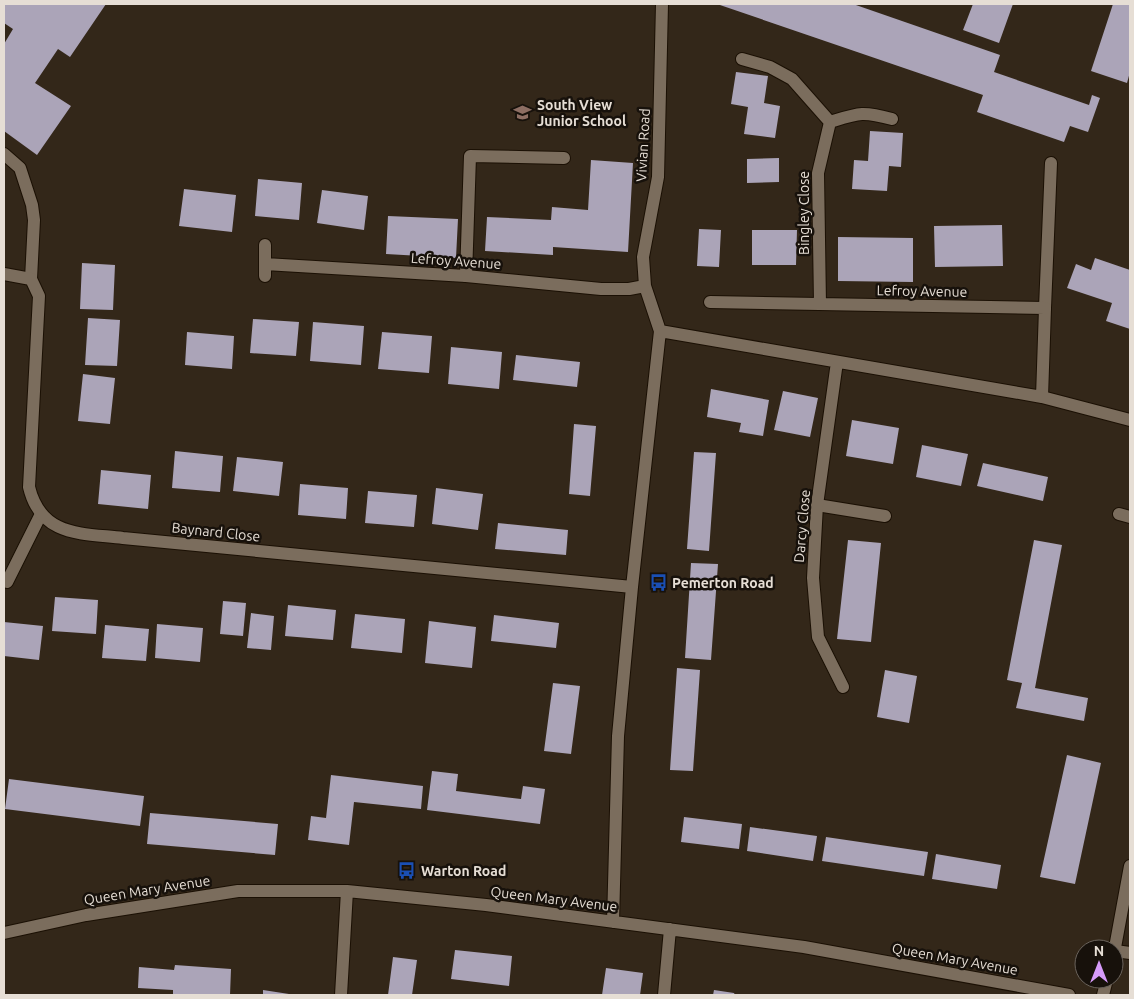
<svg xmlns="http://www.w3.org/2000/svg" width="1134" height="999" viewBox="0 0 1134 999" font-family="Ubuntu,sans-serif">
<rect width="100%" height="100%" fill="#332719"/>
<!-- building -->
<path fill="#aba4b8" d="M4,4H106L70,57L58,49L35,83L71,106L37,155L4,131V44L13,29L4,23Z
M717,4H853L1000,55L994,72L1089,105L1092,95L1100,98L1088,132L1070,126L1064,142L977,112L983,95Z
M973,4H1013L999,43L963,30Z
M1113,4H1130V72L1127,83L1091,71Z
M736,72L768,76L764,103L780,106L775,138L744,134L748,107L731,104Z
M870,131L903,133L901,167L889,166L887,191L852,189L854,160L868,161Z
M779,158V182L747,183V159Z
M591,160L633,163L628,252L553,247V255L485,251L487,217L551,220L552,207L588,210Z
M258,179L302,183L299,220L255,216Z
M184,189L236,195L232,232L179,226Z
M322,190L368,196L364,230L317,223Z
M388,216L458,219L456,258L386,254Z
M1002,225L1003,266L935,267L934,226Z
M699,229L721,230L719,267L697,266Z
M752,230H797L796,265H752Z
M838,237L913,238V282L838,281Z
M1095,258L1130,270V329L1106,321L1112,303L1067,288L1076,264L1091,270Z
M82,263L115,265L113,310L80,309Z
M88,318L120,320L117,366L85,365Z
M253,319L299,322L296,356L250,353Z
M313,322L364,326L361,365L310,361Z
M187,332L234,336L232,369L185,365Z
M382,332L432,336L429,373L378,369Z
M451,347L502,352L499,389L448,384Z
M516,355L580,362L577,387L513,380Z
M83,374L115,378L110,424L78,421Z
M711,389L769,400L763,436L739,432L741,423L707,417Z
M783,391L818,398L810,437L774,430Z
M852,420L899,428L893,464L846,456Z
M574,424L596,426L590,496L569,494Z
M922,445L968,454L961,486L916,477Z
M175,451L223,456L220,492L172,488Z
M694,452L716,453L709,551L687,549Z
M237,457L283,462L279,496L233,491Z
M983,463L1048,477L1043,501L977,486Z
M101,470L151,475L148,509L98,504Z
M300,484L348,488L346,519L298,515Z
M436,488L483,494L478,530L432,524Z
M368,491L417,495L414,527L365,523Z
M498,523L568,530L566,555L495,549Z
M848,540L881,543L871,642L837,639Z
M1034,540L1062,545L1035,688L1088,698L1084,721L1016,708L1022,683L1007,680Z
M691,563L718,564L711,660L685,658Z
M55,597L98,600L96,634L52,631Z
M223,601L246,603L243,636L220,634Z
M288,605L336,610L333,640L285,636Z
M251,613L274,616L271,650L247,648Z
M355,614L405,619L402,653L351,648Z
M494,615L559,623L556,648L491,641Z
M429,621L476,627L472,668L425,663Z
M4,622L43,626L39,660L4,656Z
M157,624L203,628L200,662L155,658Z
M105,625L149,629L146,661L102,658Z
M677,668L700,670L693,771L670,770Z
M885,670L917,676L909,723L877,717Z
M553,683L580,686L571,754L544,751Z
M1067,755L1101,763L1075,884L1040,877Z
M432,771L458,774L456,791L521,799L523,786L545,789L540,824L427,810Z
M331,775L423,786L421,809L354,802L349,845L308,840L311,816L326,818Z
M9,779L144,796L140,826L5,809Z
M150,813L278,824L275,855L147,844Z
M684,817L742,824L739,849L681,842Z
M750,827L817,836L813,861L747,851Z
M826,837L928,852L924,876L822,861Z
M936,854L1001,865L997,889L932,879Z
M455,950L512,956L509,986L451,979Z
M393,957L417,960L412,995H388Z
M175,965L231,969L230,995H173V990L138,988L139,967L174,970Z
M606,968L643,973L640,995H602Z
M263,990L289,994V995H263Z
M714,990L734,993L735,995H713Z"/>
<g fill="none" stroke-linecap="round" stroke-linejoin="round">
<defs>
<path id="lane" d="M4,154L20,168L32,205L34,220L31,279
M466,276L470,156L564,158
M1045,308L1051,163
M817,505L885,516
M7,582L41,514
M1115,951L1130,953"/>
<path id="street" d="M742,59L770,67L792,79L830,122C859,113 862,111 892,119
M265,264L466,276L601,289H629L645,286
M4,274L31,279L39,296L29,487C41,537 81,533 123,538L632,587
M265,276V245
M710,302L1045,308L1042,397
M820,304L818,173L830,122
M660,331L1042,397L1130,420
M837,362L817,505L813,578L818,637L843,687
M1119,514L1130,517
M613,922L618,736L632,587L660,331L645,286L643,257L658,177L662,4
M4,933L86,915L238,891H347L486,905L804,947L1069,995
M1114,953L1130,866
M341,995L347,891
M664,995L670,929
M1103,995L1107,979"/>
</defs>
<!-- lane casing -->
<use href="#lane" stroke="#1b1004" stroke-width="14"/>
<!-- street casing -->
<use href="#street" stroke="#1b1004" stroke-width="14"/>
<!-- lane -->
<use href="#lane" stroke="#7b6d5d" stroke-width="12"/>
<!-- street -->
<use href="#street" stroke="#7b6d5d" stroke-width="12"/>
</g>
<!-- icons -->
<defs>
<symbol id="school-bare" viewBox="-9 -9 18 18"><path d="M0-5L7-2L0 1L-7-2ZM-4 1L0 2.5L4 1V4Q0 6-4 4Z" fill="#8d6e63" stroke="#17110b" stroke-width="2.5" paint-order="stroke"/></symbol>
<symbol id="bus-bare" viewBox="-9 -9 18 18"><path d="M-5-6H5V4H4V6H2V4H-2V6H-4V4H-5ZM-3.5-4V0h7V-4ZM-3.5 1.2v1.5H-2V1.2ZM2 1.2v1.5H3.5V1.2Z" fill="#1a4fb4" stroke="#17110b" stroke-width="2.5" paint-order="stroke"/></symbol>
</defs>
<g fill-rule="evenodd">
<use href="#school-bare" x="510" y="100" width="25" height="25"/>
<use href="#bus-bare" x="646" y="570" width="25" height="25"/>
<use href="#bus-bare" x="394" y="858" width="25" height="25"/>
</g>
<g text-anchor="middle" stroke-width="5" stroke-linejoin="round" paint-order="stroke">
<!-- poi labels -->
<g font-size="14" font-weight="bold" fill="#e6ded5" stroke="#17110b" text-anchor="start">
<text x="537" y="110">South View<tspan x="537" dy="16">Junior School</tspan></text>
<text x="672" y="588">Pemerton Road</text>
<text x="421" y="876">Warton Road</text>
</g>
<!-- street labels -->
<g font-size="14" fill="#e6ded5" stroke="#17110b">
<text transform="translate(643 145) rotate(-87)" y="5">Vivian Road</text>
<text transform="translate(804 213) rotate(-90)" y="5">Bingley Close</text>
<text transform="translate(456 261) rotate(4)" y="5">Lefroy Avenue</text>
<text transform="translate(922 291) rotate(1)" y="5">Lefroy Avenue</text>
<text transform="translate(802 526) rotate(-85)" y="5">Darcy Close</text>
<text transform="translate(216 532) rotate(6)" y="5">Baynard Close</text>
<text transform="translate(147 890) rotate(-9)" y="5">Queen Mary Avenue</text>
<text transform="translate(554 899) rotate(7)" y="5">Queen Mary Avenue</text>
<text transform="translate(955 959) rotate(10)" y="5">Queen Mary Avenue</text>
</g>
</g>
<!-- border -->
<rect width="1134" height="999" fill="none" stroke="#e6ded5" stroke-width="10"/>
<!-- north arrow -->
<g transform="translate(1099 964)"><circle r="24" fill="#17110b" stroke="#6a635c"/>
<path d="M0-4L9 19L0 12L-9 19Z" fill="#d69bfa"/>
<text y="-8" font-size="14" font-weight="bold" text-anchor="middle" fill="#e6ded5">N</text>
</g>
</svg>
